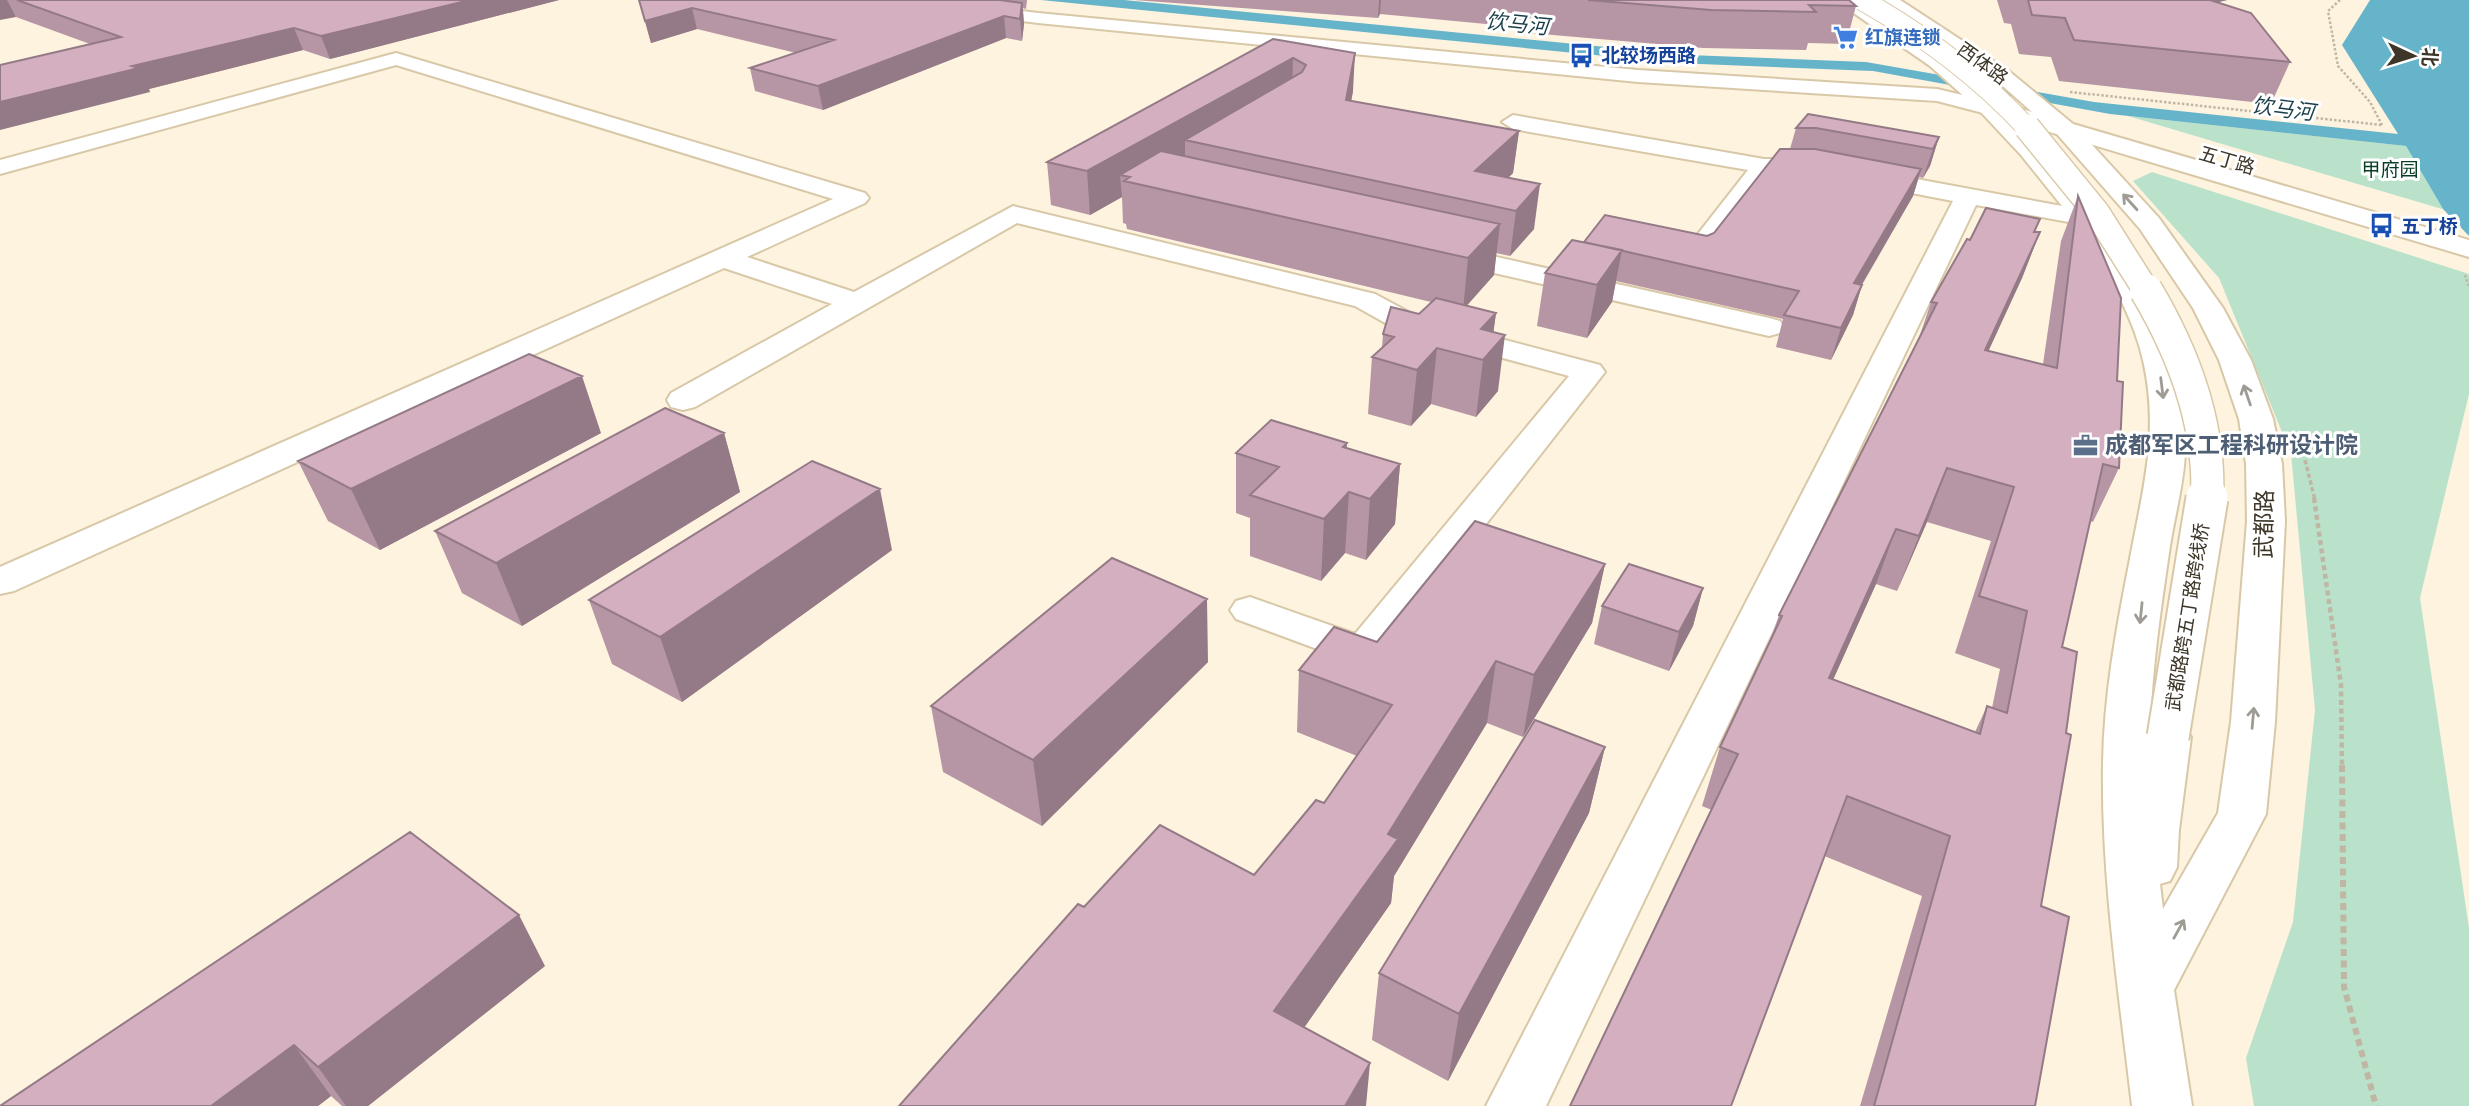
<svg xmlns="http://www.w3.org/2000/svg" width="2469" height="1106" viewBox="0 0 2469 1106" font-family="Montserrat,'Noto Sans SC',sans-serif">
<rect width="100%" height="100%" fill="#fdf3df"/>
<!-- green -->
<path fill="#bae2cb" d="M2128,116L2406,146L2443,209H2442Z
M2152,172L2469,274V394L2420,598L2469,928V1106H2254L2246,1058L2293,922L2315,710L2291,454L2219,278L2133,181Z"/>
<!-- water -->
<path fill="#66b4c9" d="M1041,0H1124L1688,55L1866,62L2094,102L2398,134L2342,45L2370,0H2469V236L2443,209L2406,146L2110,114L1873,71L1676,63Z"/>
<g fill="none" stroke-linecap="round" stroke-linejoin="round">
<defs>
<path id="minor" d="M1835,0C1842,0 1850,0 1856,0C1864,2 1873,9 1879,13C1916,34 1949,62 1981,89C2079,175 2189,315 2185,452C2184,483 2175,514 2170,546C2161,607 2152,668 2150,729L2152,726L2168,721L2184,726L2191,737L2179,830L2177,867L2170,881L2160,884L2163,909L2218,813L2231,722L2247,521L2246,464L2239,419L2219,360L2193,308L2140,229L2057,134L1996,80L1879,0H1900L2010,72L2073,124L2159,218L2223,308L2251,360L2273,419L2282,464L2285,521L2275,722L2266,814L2174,990L2192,1106H2132C2119,993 2101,877 2103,763C2104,696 2116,630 2129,564C2142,492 2160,434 2143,360C2132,311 2102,264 2074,223L1976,205L1546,1106H1486L1953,201L1808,173H1771L1707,259H1687L1683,253L1748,170L1513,129L1502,122L1513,115L1764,159H1808L2062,206L2021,155L1977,108L1930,66Z
M396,53L865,193L869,198L865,203L747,257L854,292L1013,206L1375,294L1418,317L1600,365L1605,372L1378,662L1363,666L1236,619L1230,610L1236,601L1250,597L1355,634L1569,376L1396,329L1355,306L1017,223L695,407L683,410L671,407L667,400L671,393L832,304L724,268L14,591L0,594V567L833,199L396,65L0,174V160Z
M1443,245L1769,318L1780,321L1784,327L1780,333L1769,336L1433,259L1429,253L1433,247Z"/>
<path id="major" d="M886,0H937L1038,13L1638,70L1937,89L2022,109L2469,240V257L2006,119L1937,101L1638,82L1038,23L895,5Z"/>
</defs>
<!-- minor casing -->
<use href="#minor" stroke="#d8c8a7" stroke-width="4"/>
<!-- major casing -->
<use href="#major" stroke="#d8c8a7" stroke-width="4"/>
<!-- path-far3 -->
<path stroke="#bfb6a4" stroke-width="2.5" stroke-dasharray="2.5 2" stroke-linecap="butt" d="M2340,0L2328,11L2338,66L2370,102L2382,125
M2070,92L2382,125
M2465,275L2469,287"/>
<!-- path-far2 -->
<path stroke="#bfb6a4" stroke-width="3.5" stroke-dasharray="4.5 2.5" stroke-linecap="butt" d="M2305,460L2315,500"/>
<!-- path-far1 -->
<path stroke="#bfb6a4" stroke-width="4.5" stroke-dasharray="5 3.5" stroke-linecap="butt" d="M2314,498L2341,685L2342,767"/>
<!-- path -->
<path stroke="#bfb6a4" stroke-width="6" stroke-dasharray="7 4.5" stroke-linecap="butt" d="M2342,765L2344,987L2376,1106"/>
<!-- minor -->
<use href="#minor" fill="#fff" fill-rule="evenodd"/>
<!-- major -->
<use href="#major" fill="#fff" fill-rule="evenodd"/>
<defs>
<path id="minor-bridge-far3" d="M1862,0C1924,35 1979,76 2028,129"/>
<path id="minor-bridge-far2" d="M2027,127L2097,213L2147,292"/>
<path id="minor-bridge-far1" d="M2146,290C2184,354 2211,425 2207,500"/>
<path id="minor-bridge" d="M2168,737L2207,498"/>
</defs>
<!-- minor-bridge-far3 casing -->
<use href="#minor-bridge-far3" stroke="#d8c8a7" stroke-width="22" stroke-linecap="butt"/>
<!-- minor-bridge-far2 casing -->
<use href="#minor-bridge-far2" stroke="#d8c8a7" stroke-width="28" stroke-linecap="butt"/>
<!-- minor-bridge-far1 casing -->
<use href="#minor-bridge-far1" stroke="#d8c8a7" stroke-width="35" stroke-linecap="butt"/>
<!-- minor-bridge casing -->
<use href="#minor-bridge" stroke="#d8c8a7" stroke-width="45" stroke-linecap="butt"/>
<!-- minor-bridge-far3 -->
<use href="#minor-bridge-far3" stroke="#fff" stroke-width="20"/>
<!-- minor-bridge-far2 -->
<use href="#minor-bridge-far2" stroke="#fff" stroke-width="25"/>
<!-- minor-bridge-far1 -->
<use href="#minor-bridge-far1" stroke="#fff" stroke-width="32"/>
<!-- minor-bridge -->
<use href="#minor-bridge" stroke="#fff" stroke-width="41"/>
</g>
<!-- wall -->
<path fill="#b696a4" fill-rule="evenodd" d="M0,0H559L330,59L303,50L149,89L150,92L90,44L16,17Z
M639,0H1027L1026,9L1023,8L1024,24L1022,41L1006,38L823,110L755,91L750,68L796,53L697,29L651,43Z
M1134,0H1849L1856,6L1846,44L1808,43L1806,50L1703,48L1530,33V28L1380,14L1378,18Z
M1997,0H2227L2218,2L2290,62L2271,104L2059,81L2051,57L2019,54L2011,24L2004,23Z
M1273,39L1353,91L1351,101L1519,131L1513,173L1508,178L1534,229L1510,256L1496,253L1494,275L1466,306L1496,313L1493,332L1498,391L1476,417L1431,404L1411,426L1368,414L1372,357L1382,348L1383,334L1419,314L1431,302L1127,229L1126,224L1123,223L1122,197L1090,215L1051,205L1047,162Z
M1808,114L1939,137L1930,166L1923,178L1919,177L1913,196L1862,285L1853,315L1831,360L1776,347L1783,319L1616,281L1612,302L1587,338L1537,326L1545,273L1584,242L1707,236L1714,233L1790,149L1796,128Z
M2078,196L2117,381L2119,468L2093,522L2090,521L2062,647L2041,906L2035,1106H1860L1922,896L1702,806L1720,747L1770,641L1779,615L1918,341L1931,302L1970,240L2035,232H2040L2022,278L1988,351L2043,364L2061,241ZM1927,522L1991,541L1955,653L2000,669L1992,708L1987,706L1975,732L1833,679L1876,584L1897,591Z
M601,433L380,550L328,521L298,461Z
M724,433L740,492L522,626L462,593L435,531Z
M1347,443L1346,448L1400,464L1395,524L1366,560L1345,553L1321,581L1250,556V518L1236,513V453Z
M892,550L682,702L612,664L589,600Z
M1605,564L1592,623L1523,737L1487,723L1394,876L1391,903L1304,1027L1084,907L1254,875L1324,803L1357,756L1297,732L1299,670Z
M1703,588L1693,626L1669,671L1594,644L1602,606Z
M1208,662L1042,826L943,772L931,706Z
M1605,747L1589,813L1448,1081L1372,1040L1379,973Z
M545,966L368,1106H342L331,1096L318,1106H0Z"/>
<!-- shaded-wall -->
<path fill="#947a86" d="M0,0H7L16,17L0,20Z
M470,0H559L330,59L321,36Z
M1379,0H1381L1380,14L1378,18Z
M2155,0H2227L2147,21Z
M1022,3L1024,24L1022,41L1020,19Z
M692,8L697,29L651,43L645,21Z
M1004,16L1006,38L823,110L818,86Z
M294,28L303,50L149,89L150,92L0,130V102L132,66Z
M1355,53L1353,91L1344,141L1346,100Z
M1293,58L1292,96L1185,140V159L1130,177L1120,175L1122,197L1090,215L1087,171Z
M1519,131L1513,173L1482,203L1475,171Z
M1939,137L1930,166L1923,178L1933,149Z
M1921,169L1913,196L1845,313L1854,283Z
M1540,184L1534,229L1510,256L1516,211Z
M1500,224L1494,275L1463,310L1468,258Z
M2040,232L2022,278L1966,400L1985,350Z
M1622,250L1612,302L1587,338L1597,285Z
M1862,285L1853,315L1831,360L1841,328Z
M1496,313L1491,351L1505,335L1498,391L1476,417L1483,360L1481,329Z
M1437,348L1431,404L1411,426L1417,370Z
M582,376L601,433L380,550L351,489Z
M724,433L740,492L522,626L496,563Z
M1347,443L1343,498L1349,492L1345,553L1321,581L1324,519L1343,447Z
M1400,464L1395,524L1366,560L1370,499Z
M1947,468L1927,522L1897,591L1919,536Z
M880,489L892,550L682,702L660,637Z
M1896,529L1876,584L1808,736L1829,678Z
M1605,564L1592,623L1523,737L1534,675Z
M1703,588L1693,626L1669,671L1679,632Z
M1207,599L1208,662L1042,826L1033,760Z
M1496,661L1487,723L1394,876L1391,903L1272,1074L1274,1011L1388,834Z
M1605,747L1589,813L1448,1081L1459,1014Z
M519,915L545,966L368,1106H346L318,1067Z
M294,1045L331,1096L318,1106H211Z
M1370,1063L1366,1106H1345Z"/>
<!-- building -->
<path fill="#d4afbf" stroke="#947a86" stroke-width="2" fill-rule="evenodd" d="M17,0H470L321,36L294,28L132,66L139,68L0,102V65L121,37Z
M639,0H1000L1022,3L1020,19L1004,16L818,86L750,68L834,40L692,8L645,21Z
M1588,0H1849L1856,6L1809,5L1816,12L1711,10Z
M2028,0H2210L2251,13L2290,62L2074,40L2065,18L2032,15Z
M1273,39L1355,53L1346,100L1519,131L1475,171L1540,184L1516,211L1185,140L1302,72L1306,65L1293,58L1087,171L1047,162Z
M1808,114L1939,137L1933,149L1816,128H1796Z
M1780,149H1815L1921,169L1854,283L1862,285L1841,328L1784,315L1799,291L1584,242L1605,215L1707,236L1714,233Z
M1161,151L1500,224L1468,258L1124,181L1130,177L1120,175Z
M2078,196L2121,298L2117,381L2123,382L2119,468L2103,464L2062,647L2077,652L2066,733L2071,735L2041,906L2069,917L2035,1106H1874L1950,836L1847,796L1731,1106H1570L1738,754L1720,747L1782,616L1779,615L1937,303L1931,302L1967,239L1970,240L1986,208L2040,219L2034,232H2040L1985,350L2057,368ZM1947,468L2014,487L1979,596L2027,611L2007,713L1987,706L1980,734L1829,678L1896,529L1919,536Z
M1572,240L1622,250L1597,285L1545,273Z
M1436,298L1496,313L1481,329L1505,335L1483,360L1437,348L1417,370L1372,357L1394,337L1383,334L1391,307L1419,314Z
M529,354L582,376L351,489L298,461Z
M665,408L724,433L496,563L435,531Z
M1271,420L1347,443L1343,447L1400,464L1370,499L1349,492L1324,519L1250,495L1279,467L1236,453Z
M812,461L880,489L660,637L589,600Z
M1475,521L1605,564L1534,675L1496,661L1388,834L1398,839L1274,1011L1370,1063L1345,1106H899L1078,904L1084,907L1160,825L1254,875L1316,800L1324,803L1392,705L1299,670L1334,627L1377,642Z
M1112,558L1207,599L1033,760L931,706Z
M1629,564L1703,588L1679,632L1602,606Z
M1535,720L1605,747L1459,1014L1379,973Z
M410,832L519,915L318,1067L294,1045L211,1106H0Z"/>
<!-- one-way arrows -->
<defs><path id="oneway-shaft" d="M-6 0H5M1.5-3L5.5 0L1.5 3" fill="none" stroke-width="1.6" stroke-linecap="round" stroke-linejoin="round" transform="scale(1.75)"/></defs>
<g stroke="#9e9a94">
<use href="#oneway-shaft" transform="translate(2130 202) rotate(-132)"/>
<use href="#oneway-shaft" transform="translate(2162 388) rotate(83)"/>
<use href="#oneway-shaft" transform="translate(2247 395) rotate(-109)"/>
<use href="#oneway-shaft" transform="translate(2141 613) rotate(96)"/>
<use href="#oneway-shaft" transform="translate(2253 718) rotate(-85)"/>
<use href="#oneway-shaft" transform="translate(2179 929) rotate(-61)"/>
</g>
<!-- icons -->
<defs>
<symbol id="supermarket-bare" viewBox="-9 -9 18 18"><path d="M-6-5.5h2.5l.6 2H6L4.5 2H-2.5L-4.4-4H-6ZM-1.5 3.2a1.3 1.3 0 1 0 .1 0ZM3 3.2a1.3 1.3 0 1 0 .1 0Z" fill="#3f7fe0" stroke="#fff" stroke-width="2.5" paint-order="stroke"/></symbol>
<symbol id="bus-bare" viewBox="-9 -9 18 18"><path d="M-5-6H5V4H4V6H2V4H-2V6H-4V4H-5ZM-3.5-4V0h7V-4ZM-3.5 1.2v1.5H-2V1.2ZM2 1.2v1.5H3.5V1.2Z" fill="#1a4fb4" stroke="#fff" stroke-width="2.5" paint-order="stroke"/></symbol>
<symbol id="office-bare" viewBox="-9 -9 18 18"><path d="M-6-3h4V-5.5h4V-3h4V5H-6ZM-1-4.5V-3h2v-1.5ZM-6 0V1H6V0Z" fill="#5c6f8a" stroke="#fff" stroke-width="2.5" paint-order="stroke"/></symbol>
</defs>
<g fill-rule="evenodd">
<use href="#supermarket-bare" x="1828" y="20" width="35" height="35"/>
<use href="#bus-bare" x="1564" y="38" width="35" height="35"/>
<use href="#bus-bare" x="2364" y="208" width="35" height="35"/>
<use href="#office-bare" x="2068" y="428" width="35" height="35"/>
</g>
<g text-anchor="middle" stroke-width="6" stroke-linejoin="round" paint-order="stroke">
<!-- far-shop labels -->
<g font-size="19" font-weight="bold" fill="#366cbe" stroke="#fff" text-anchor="start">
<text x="1865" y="44">红旗连锁</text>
</g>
<!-- far-transit labels -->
<g font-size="19" font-weight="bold" fill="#164399" stroke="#fff" text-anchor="start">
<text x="1601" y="62">北较场西路</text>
<text x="2401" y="233">五丁桥</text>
</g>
<!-- far-street labels -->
<g font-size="19" fill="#3d3629" stroke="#fff">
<text transform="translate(1983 63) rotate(36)" y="7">西体路</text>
<text transform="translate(2227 160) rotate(16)" y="7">五丁路</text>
<text transform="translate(2187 617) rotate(-81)" y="7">武都路跨五丁路跨线桥</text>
</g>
<!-- far-park labels -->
<g font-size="19" fill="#073c25" stroke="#fff">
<text x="2390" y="176">甲府园</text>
</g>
<!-- far-water labels -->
<g font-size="21" font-style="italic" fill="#1a3f49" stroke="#fff">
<text transform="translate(1517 24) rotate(6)" y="7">饮马河</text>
<text transform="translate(2283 109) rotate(7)" y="7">饮马河</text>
</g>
<!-- service labels -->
<g font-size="23" font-weight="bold" fill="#4e5e75" stroke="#fff" text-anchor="start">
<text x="2105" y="453">成都军区工程科研设计院</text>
</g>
<!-- street labels -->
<g font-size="23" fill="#3d3629" stroke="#fff">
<text transform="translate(2264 524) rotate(-89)" y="8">武都路</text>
</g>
</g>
<!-- north arrow -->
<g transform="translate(2413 56) rotate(94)" stroke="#ffffff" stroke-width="5" paint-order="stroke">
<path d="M0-5L12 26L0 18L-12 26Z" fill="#3d3629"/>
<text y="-10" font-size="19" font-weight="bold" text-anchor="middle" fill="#3d3629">北</text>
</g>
</svg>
